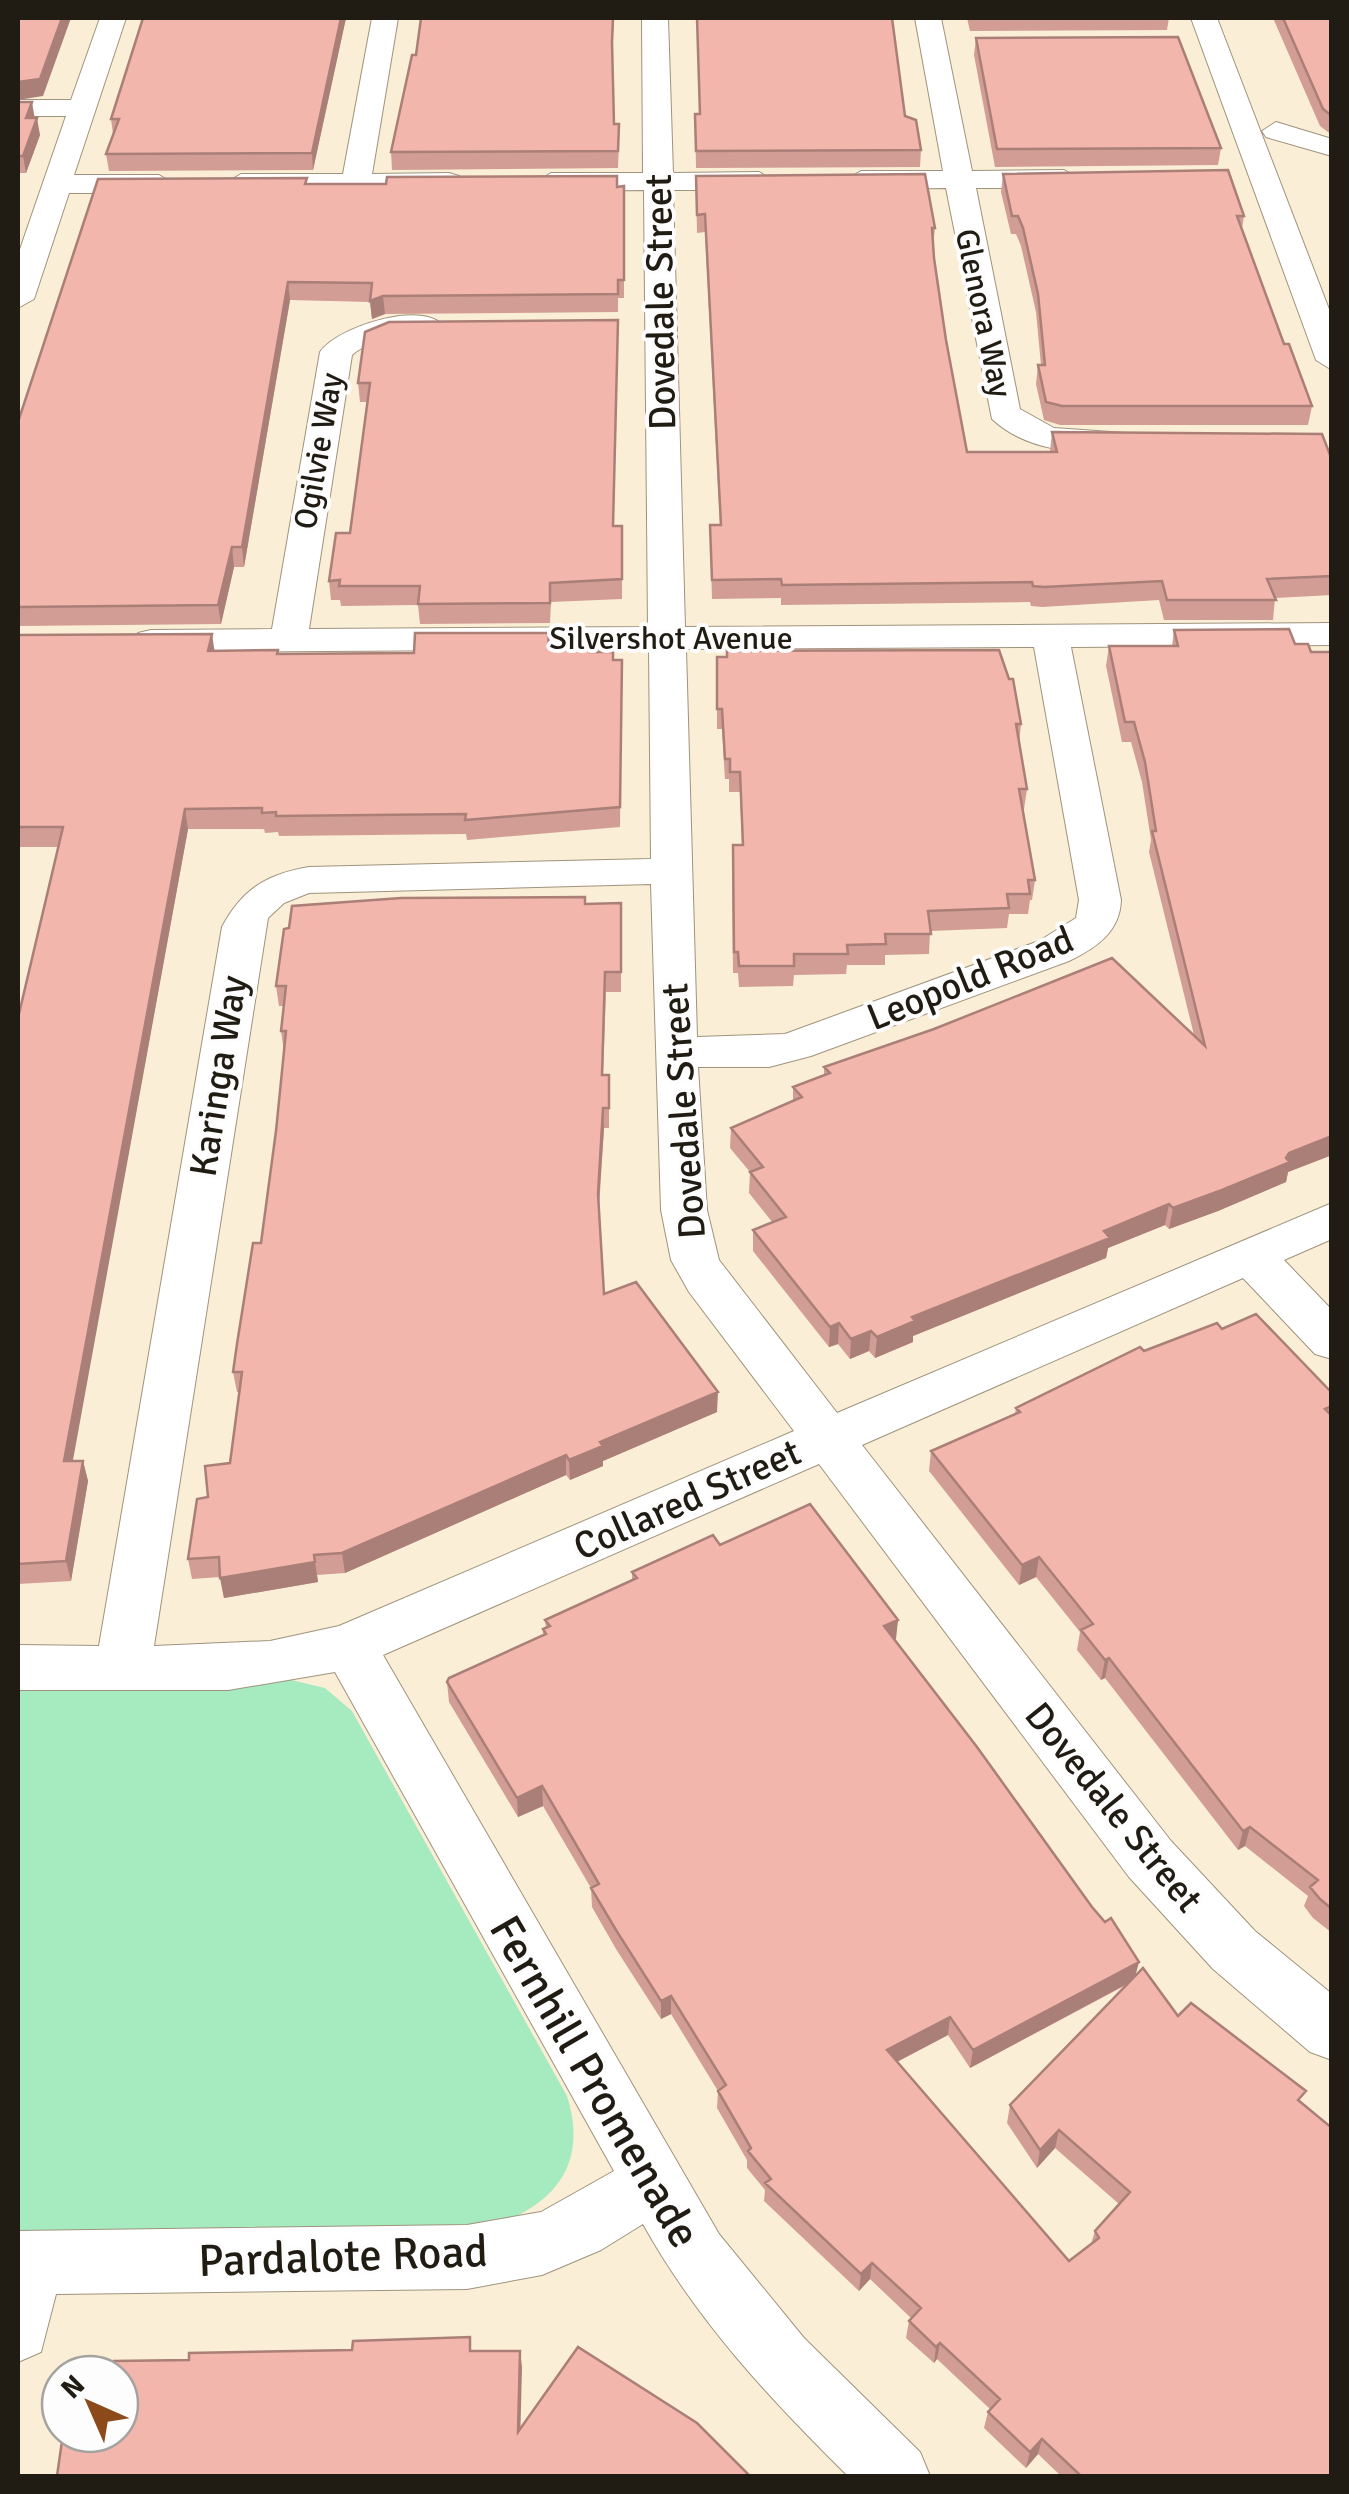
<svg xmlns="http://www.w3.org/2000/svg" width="1349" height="2494" viewBox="0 0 1349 2494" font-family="Signika,sans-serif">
<rect width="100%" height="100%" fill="#fbeed6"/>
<!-- green -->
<path fill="#a6eabf" d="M287,1679L325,1688L352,1711L567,2096C591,2172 546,2212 476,2231L18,2235V1683Z"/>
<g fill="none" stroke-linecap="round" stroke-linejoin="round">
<defs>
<path id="minor" d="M100,18H126L74,175H159L174,184L159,193H69L34,299L18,308V255L66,116H18V100H71Z
M372,18H398L372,174L449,173L459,176L464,182L459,188L231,189L226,183L241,174H343Z
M642,18H668L673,173L759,172L774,181L759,190H673L685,627L1332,623V645L1071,647L1121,900C1120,932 1096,948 1069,961L811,1056L769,1067H698L707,1210L719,1260L837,1413L1332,1203V1239L1284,1260L1332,1310V1359L1315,1354L1243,1278L862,1445L1171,1841L1255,1931L1332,1994V2060L1310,2052L1213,1969L1129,1877L819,1464L383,1655L719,2234L804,2338L920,2452L930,2476H848C770,2399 697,2321 643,2224L601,2250L542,2275L467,2289L56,2294L41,2352L18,2362V2231L467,2225L541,2212L614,2171L335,1672L228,1690H18V1645L99,1646L222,927C242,889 267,874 309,867L651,859L649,649L151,652L138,649L132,641L138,633L151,630L272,629L320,352C337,327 424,299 444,327C430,346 378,331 352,355L309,629L648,627L644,190L551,191L536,182L551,173H643ZM1034,647L1079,900L1076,918L1039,941L785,1034L697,1037L686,649ZM651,884L661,1210L671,1260L689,1292L794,1431L339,1626L270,1641L154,1646L268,918L284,903L309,893Z
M915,18H941L972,171L1064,170L1079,179L1064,188H976L1020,409L1054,428L1125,433L1130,440L1125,447C1082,458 1025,450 992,419L946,188L861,189L846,180L861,171H943Z
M1191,18H1217L1332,317V370L1316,360Z
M1276,122L1332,139V156L1266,137L1262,131Z"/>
</defs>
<!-- minor casing -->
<use href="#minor" stroke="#9f937d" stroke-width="2"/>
<!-- minor -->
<use href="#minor" fill="#fff" fill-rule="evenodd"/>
</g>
<!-- wall -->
<path fill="#d19d94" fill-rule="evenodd" d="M143,18H346L313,170L109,171L106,154L113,134L111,119Z
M421,18H614L612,55L614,124L619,141L618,168L392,170L391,152L416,55Z
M967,18H1169L1167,30L970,31Z
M1273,18H1332V135L1320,126Z
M976,38L1221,148L1218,165L995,167L974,55Z
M18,102L34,118L40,135L26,173H18Z
M695,114L905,116L921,150L920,167L696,168Z
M1003,174L1244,216L1242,228L1284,344L1312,406L1308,425H1060L1044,420L1036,384L1038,365H1041L1036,312L1021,246L1016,234H1011L1001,192Z
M696,176L935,228L933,246L934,258L946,340L967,452H1050L1052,432L1332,460V595L1275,598L1273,620H1164L1159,600L1042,607L1031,606L1030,602L781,605V598L712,599L710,525H720L705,232L697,233Z
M307,178V184L624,186V298H618V312L385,314L372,319L370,302L290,300L244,567H234L221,624L18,626V422Z
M365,332L614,526H622V599L551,602L550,623L420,624L418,605L341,606L340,600H331L329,581L350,533L368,402H360L358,383Z
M1174,630L1295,644L1311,652H1332V1155L1288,1172L1286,1182L1218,1211L1169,1229L1165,1225L1108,1248L1106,1258L913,1336V1342L875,1358L869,1351L850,1359L838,1344L829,1347L753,1251V1230L773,1223L749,1193L750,1172L730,1148L731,1128L793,1102V1087L824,1075V1067L1194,1035L1149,852L1151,840L1142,782L1131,742H1122L1106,666L1109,646H1172Z
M18,635L214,651L278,650V654L414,653L549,648L590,652L614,660H622L620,827L467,840L466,834L279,836L278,832L265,833L264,829H188L72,1461H83L88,1481L71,1581L18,1584V1018L58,847H18Z
M717,657L1021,724L1019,744L1027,789L1024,809H1023L1035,880L1032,900H1030L1028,914H1009L1007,928L930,931L929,954L885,955V965H847L846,974L794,975L793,986L739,987L738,973H733L732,865L742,845L740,792H729V779H725L722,729H717Z
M621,903V992H606L603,1075H609V1128H604L599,1209L604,1294L717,1412L603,1461V1466L570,1480L566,1475L345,1573L317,1575L318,1582L224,1598L220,1577L192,1579L188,1559L208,1497L230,1463L239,1392H237L233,1372L261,1243L276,1131L284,1052L281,1031L284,1006H279L276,986L586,904Z
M1222,1329L1332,1393V1933L1313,1918L1304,1906L1308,1896L1245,1846L1238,1850L1105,1678L1101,1680L1077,1650L1080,1632L1036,1577L1019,1585L929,1471L931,1451L1015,1414L1016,1408L1144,1351Z
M720,1545L898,1620L895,1640L1092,1907L1139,1962L1135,1976L1178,2016L1302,2103L1332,2476H1061L1038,2454L1026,2468L984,2428L988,2412L990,2409L937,2359L934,2363L906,2338L909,2321L911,2318L870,2279L859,2291L764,2201L765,2190L747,2168V2160L717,2108L718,2091L671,2014L661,2019L616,1949L592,1907L591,1888L543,1806L518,1817L449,1702L447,1682L543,1635V1629L546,1628L545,1620L632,1580V1572ZM1128,1984L1010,2105L1007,2123L1037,2168L1055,2148L1119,2204L1095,2231L1091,2244L1069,2261L897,2062L948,2035L970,2068Z"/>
<!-- shaded-wall -->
<path fill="#aa7f78" d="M62,18H71L43,96L18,100V82Z
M341,18H346L313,170L312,153Z
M32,102L35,120L26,118Z
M37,118L40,135L26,173L23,156Z
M288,282L290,300L244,567L242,547Z
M383,296L385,314L372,319L370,301Z
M232,547L234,567L221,624L218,605Z
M212,634L215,654L208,651Z
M185,809L188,829L69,1482L64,1461Z
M603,1108L604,1128L598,1214V1194Z
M1332,1136V1155L1288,1172L1286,1182L1218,1211L1169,1229L1173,1208L1286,1158L1289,1153Z
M1169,1204L1165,1225L1108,1248L1106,1258L913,1336V1342L875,1358L877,1337L912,1317L1104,1231Z
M839,1323L838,1344L829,1347L830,1327Z
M871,1331L869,1351L850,1359L851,1339Z
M718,1392L717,1412L603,1461V1466L570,1480L569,1460L600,1442Z
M566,1455V1475L345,1573L342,1553Z
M83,1461L88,1481L71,1581L66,1561Z
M1039,1557L1036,1577L1019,1585L1022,1565Z
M315,1562L318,1582L224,1598L220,1578Z
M898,1620L896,1639L882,1646L884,1626Z
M1109,1658L1105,1678L1101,1680L1105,1660Z
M542,1786L543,1806L518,1817L517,1798Z
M1250,1827L1245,1846L1238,1850L1243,1831Z
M1139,1962L1134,1980L970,2068L973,2050Z
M671,1996V2014L661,2019V2001Z
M950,2017L948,2035L885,2068L887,2050Z
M1059,2130L1055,2148L1037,2168L1040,2150Z
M872,2263L870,2279L859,2291L861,2274Z
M940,2343L937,2359L934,2363L936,2347Z
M520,2351L522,2367L520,2448L518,2432Z
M1042,2439L1038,2454L1026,2468L1030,2452Z"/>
<!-- building -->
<path fill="#f3b6ac" stroke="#aa7f78" stroke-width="2.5" d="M18,18H62L40,79L18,82Z
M143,18H341L312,153L106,154L119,119H111Z
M421,18H613L612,42L614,124H619L618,151L391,152L412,55H416Z
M697,18H892L905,116L916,120L921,150L696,151L695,114H700Z
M1283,18H1332V116L1323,109Z
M1178,37L1221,148L997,149L976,38Z
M18,102H32L26,118H37L23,156H18Z
M1228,170L1244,216H1237L1284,344H1289L1312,406H1062L1046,402L1038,365H1045L1038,294L1023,228L1018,216H1012L1003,174Z
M925,174L935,228H932L934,258L946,340L967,452H1057L1052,432L1322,434L1332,460V576L1267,579L1276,600H1167L1162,581L1044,587L1033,586L1032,582L782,585L781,579L712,580L710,525H721L705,214L697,215L696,176Z
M617,176V187L624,186V280H618V294L383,296L370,301L372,283L288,282L242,547H232L218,605L18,607V422L98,179L307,178L305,184H386L387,177Z
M618,320L613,526H622V579L550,583V603L418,604L420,586H339L340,580L329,581L336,533H350L370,383H358L365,332L389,322Z
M1289,629L1295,644H1308L1311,652H1332V1136L1289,1153L1286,1158L1290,1162L1222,1190L1173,1208L1169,1204L1104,1231L1110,1238L912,1317L915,1321L877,1337L871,1331L851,1339L839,1323L830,1327L753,1230L786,1217L750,1172L763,1167L731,1128L802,1097L793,1087L830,1073L824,1067L934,1029L1112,958L1205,1046L1152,831H1156L1145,762L1134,722H1125L1109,646H1178L1174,630Z
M415,633H549L548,648H589L590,652H613V660H622L620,807L465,820L466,814L276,816V812L262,813V808L185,809L64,1461H83L66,1561L18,1564V1018L63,827H18V635L212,634L208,651L278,650L277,654L414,653Z
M999,650L1009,679H1013L1021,724H1016L1027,789H1019L1035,880H1028L1030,894H1007L1009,908L928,911L931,934H885L886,944L847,945L848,954H794V966H739L738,952H734L733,845H743L740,772H730V759H725L722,709H717V657H727V651Z
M585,897V904L621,903V972H605L602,1075H609V1108H603L598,1194L604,1294L636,1282L718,1392L600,1442L603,1446L569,1460L566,1455L342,1553L314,1555L315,1562L220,1578L219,1557L188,1559L197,1499L208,1497L205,1466L230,1463L242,1372H233L237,1344L253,1243H261L276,1131L286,1031H281L286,986H276L284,929L289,928L292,906L401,898Z
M1256,1314L1332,1393V1406L1325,1409L1332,1416V1909L1320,1899L1310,1887L1318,1880L1250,1827L1243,1831L1109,1658L1105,1660L1081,1630L1093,1624L1039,1557L1022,1565L931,1451L1020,1412L1016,1408L1140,1347L1144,1351L1217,1323L1222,1329Z
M810,1504L898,1620L884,1626L977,1747L1092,1907L1105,1922L1111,1918L1139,1962L973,2050L950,2017L887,2050L1069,2261L1099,2238L1095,2231L1130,2192L1059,2130L1040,2150L1010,2105L1143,1968L1178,2016L1191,2003L1306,2091L1298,2100L1332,2128V2476H1081L1042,2439L1030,2452L988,2412L1000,2399L940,2343L936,2347L909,2321L921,2308L872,2263L861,2274L765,2183L771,2179L748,2151L751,2148L718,2091L726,2085L671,1996L661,2001L616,1930L591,1888L599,1884L542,1786L517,1798L447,1682L449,1678L546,1634L543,1629L550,1626L545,1620L637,1578L632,1572L713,1535L720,1545Z
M470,2337V2351H520L518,2432L578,2347L697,2423L750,2476H57L63,2434H120V2374H72V2369H113L114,2361L189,2360V2353L352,2350L353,2341Z"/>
<g text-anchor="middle" stroke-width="8" stroke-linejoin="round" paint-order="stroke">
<!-- far-street labels -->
<g font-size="32" fill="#201c13" stroke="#fdfdfd">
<text transform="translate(984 313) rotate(78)" y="11">Glenora Way</text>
<text transform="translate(318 451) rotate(-80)" y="11">Ogilvie Way</text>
<text x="671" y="649">Silvershot Avenue</text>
</g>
<!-- street labels -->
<g font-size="38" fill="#201c13" stroke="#fdfdfd">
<text transform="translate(660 302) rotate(-91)" y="13">Dovedale Street</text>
<text transform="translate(970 978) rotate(-22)" y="13">Leopold Road</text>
<text transform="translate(218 1076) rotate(-81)" y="13">Karinga Way</text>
<text transform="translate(683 1111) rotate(-94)" y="13">Dovedale Street</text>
<text transform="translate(687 1499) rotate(-24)" y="13">Collared Street</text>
<text transform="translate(1114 1807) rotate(51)" y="13">Dovedale Street</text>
</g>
<!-- near-street labels -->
<g font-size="45" fill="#201c13" stroke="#fdfdfd">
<text transform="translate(596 2081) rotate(60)" y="16">Fernhill Promenade</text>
<text transform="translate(343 2255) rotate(-2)" y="16">Pardalote Road</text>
</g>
</g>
<!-- border -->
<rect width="1349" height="2494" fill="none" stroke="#201c13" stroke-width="40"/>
<!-- north arrow -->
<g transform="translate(90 2404) rotate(315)"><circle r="48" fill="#fdfdfd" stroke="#a5a39f" stroke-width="2.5"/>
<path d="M0-8L18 38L0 25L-18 38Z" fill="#8c491a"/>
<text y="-15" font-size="28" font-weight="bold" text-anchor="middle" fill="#201c13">N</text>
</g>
</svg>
